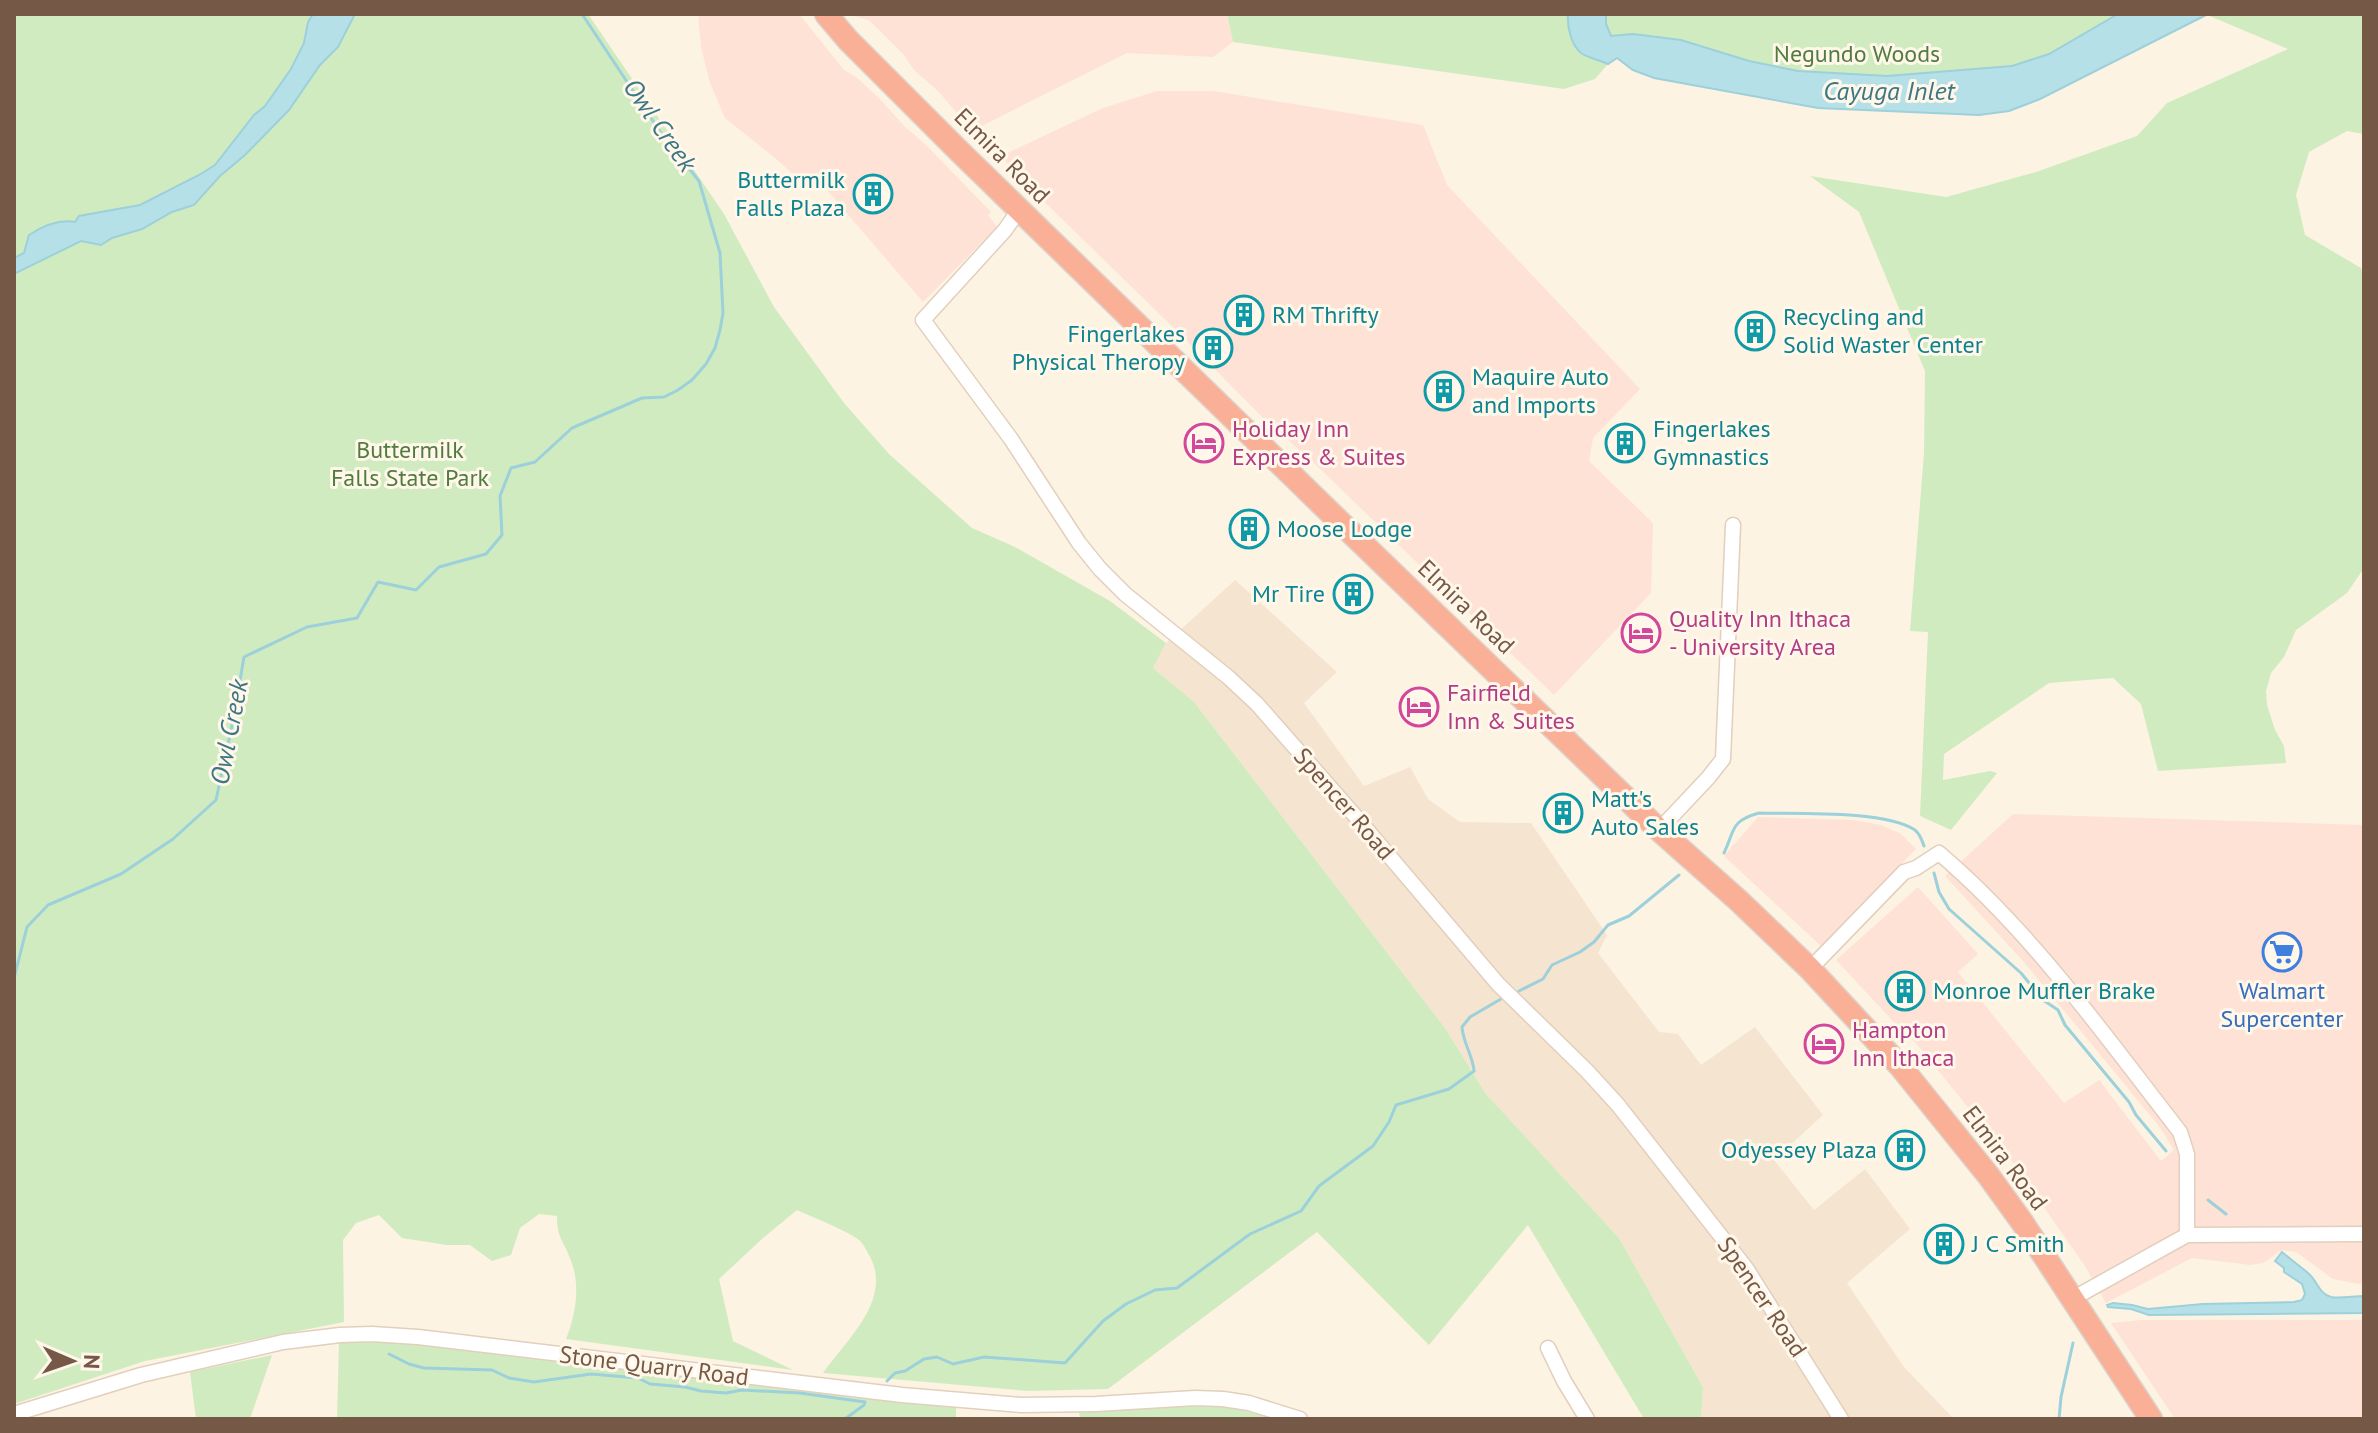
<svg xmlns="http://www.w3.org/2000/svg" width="2378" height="1433" viewBox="0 0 2378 1433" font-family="'PT Sans',sans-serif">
<rect width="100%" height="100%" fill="#fdf3e2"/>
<!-- residential -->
<path fill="#f5e4d0" d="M1235,580L1337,672L1304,703L1364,786L1410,767L1428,799L1460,822L1531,823L1607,935L1598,953L1659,1032L1678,1034L1701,1065L1755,1027L1823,1115L1774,1160L1814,1210L1865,1169L1910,1229L1847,1283L1904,1367L1954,1419H1701L1703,1387L1619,1238L1486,1094L1445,1028L1194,702L1153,668L1166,643Z"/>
<!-- commercial -->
<path fill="#fee2d5" d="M698,14H799L844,70L856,77L879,98L905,127L925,144L991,212L988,215L997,227L923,302L815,176L805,185L774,157L725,118L710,83L701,47Z
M855,14H1227L1233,42L1213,57L1127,53L972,131L939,92L914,70L903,54L869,20L857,17Z
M1157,91H1213L1423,125L1447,185L1640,389L1593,438L1589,461L1653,523L1651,593L1554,695L1314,463L1264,419L1181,335L1022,180L1001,156L1103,108Z
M2013,814L2364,825V1285L2333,1279L2296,1252L2282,1250L2263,1263L2251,1265L2192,1258L2106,1303L2085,1266L2022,1176L2021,1167L2014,1164L1915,1042L1905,1034L1836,960L1918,887L1978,954L1958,972L2064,1103L2099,1080L2161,1161L2174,1150L2159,1126L2023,961L1945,876Z
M1758,817L1853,820L1881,825L1901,834L1916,849L1821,946L1724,856Z
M2141,1320H2364V1419H2175L2111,1323Z"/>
<!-- green -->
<path fill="#d1ebc0" d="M14,14H588L724,214L774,307L844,403L889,454L972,528L1015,547L1110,601L1166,643L1153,668L1194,702L1445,1028L1486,1094L1619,1238L1703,1387L1701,1419H1644L1528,1225L1429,1345L1317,1232L1108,1389L1028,1391L823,1373C846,1340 894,1299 869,1255C866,1250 863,1243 859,1240C848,1231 812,1217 797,1210L763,1238L719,1279L733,1341L793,1370L566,1339C576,1314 581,1284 570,1258C563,1239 557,1239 557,1216L539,1214L520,1228L511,1255L492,1261L470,1245H447L402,1238L379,1215L356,1223L343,1240L344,1322L145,1361L14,1404Z
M1227,14H2158L2013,90L1723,72L1581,53L1608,64L1595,79L1564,89L1233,42Z
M2205,14H2364V134L2347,131L2309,152L2296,195L2305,235L2361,268L2364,277V568L2347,593L2296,630L2284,657L2271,673L2266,691L2267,705L2275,730L2284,746L2286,763L2158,771L2141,704L2113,678L2049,683L1944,754L1943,780L1990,771L1997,773L1951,830L1920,816L1928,632L1910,631L1924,453L1925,371L1859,212L1810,176L1946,197L2036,172L2137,136L2167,103L2288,49Z
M339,1341H391L956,1407V1419H337Z
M272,1355L250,1419H196L190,1372Z
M1214,1403L1277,1419H1080L1079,1412Z"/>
<!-- water -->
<path fill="#b6e0e7" stroke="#9cd0da" stroke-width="2" d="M313,14H355L338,47L320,65L289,110L245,155L220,176L194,205L172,212L142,229L112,238L101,245L81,241L14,274V258L24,253L29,235C43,226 58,219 75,222L79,216L140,205L199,175L215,165L254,115L265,106L291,69L304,43L308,22Z
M1568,14H1606V24L1611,36L1633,34L1681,40L1749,61L1798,71L1887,76L2012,66L2049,54L2118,14H2208L2040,99L2009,111L1979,115L1818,108L1654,78L1633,70L1617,58L1608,64C1600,60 1588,58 1581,53C1571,45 1567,26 1568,14Z
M2282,1252C2291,1260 2300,1266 2308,1273C2317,1280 2319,1294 2331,1297C2340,1299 2354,1296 2364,1296V1313L2149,1315L2131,1309L2108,1307L2107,1305L2113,1303L2132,1305L2148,1309L2203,1304L2294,1302L2302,1300L2305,1294L2302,1284L2284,1272V1268L2275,1261Z"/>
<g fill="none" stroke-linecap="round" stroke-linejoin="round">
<!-- stream -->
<path stroke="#9cd0da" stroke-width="3" d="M1724,853C1735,830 1730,821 1759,813C1796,814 1885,810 1915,830C1920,834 1922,840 1924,846
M1934,873L1939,892L1949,909L2021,973L2043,1000L2058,1010L2065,1025L2129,1102L2136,1115L2166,1151
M14,978L27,927L48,905L121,874L173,839L216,800L234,716L244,657L307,627L357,618L378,582L416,590L439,567L486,554L502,535L500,496L511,468L535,462L572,428L642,398L664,397L678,390L692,380L706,364L715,348L720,330L723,313L720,253L699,181L661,133L582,14
M1519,991L1543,979L1552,965L1580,952L1594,942L1608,925L1629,916L1679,875
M2208,1200L2226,1214
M389,1354L409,1364L424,1368L492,1370L509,1378L534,1382L591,1374L638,1378L650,1384L685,1387L701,1391L726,1393L742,1390L800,1393L865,1402
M887,1381L895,1373L905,1371L924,1359L937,1357L953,1364L984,1357L1065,1363L1103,1321L1126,1304L1155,1290L1177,1288L1250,1234L1301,1211L1319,1186L1373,1146L1389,1122L1396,1105L1449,1089L1474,1071C1473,1056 1463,1043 1462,1027L1470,1017L1501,999
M845,1419L864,1405L865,1402
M2059,1419L2061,1397L2073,1343"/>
<defs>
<path id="minor" d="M1019,210L1005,230L923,320L1011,439L1079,543L1100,569L1125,594L1228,677L1257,704L1357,818L1498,984L1587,1071L1618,1105L1746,1268L1841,1419
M1659,830L1708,778L1723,759L1733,525
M1810,969L1904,872L1916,868L1939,853C2033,933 2105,1036 2180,1132L2187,1154V1235
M2072,1299L2187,1235L2364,1234
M1548,1348L1564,1381L1587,1419
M14,1414L141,1375L283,1342L340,1335L372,1334L418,1337L902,1395L1021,1405L1096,1404L1195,1398L1223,1399L1249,1403L1300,1419"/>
<path id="highway" d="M826,14L848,40L958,150L1343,525L1659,830L1739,901L1810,969L1900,1066L1988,1175L2022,1222L2151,1419"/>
</defs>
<!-- minor casing -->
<use href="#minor" stroke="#e2cfbd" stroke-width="17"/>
<!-- highway casing -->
<use href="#highway" stroke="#dbd4cf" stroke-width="25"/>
<!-- minor -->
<use href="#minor" stroke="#fff" stroke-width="14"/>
<!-- highway -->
<use href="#highway" stroke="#fab096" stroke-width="22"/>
</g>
<!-- icons -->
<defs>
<symbol id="building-ring" viewBox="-11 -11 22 22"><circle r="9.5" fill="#fff7e9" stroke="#0f9aa8" stroke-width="1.5"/><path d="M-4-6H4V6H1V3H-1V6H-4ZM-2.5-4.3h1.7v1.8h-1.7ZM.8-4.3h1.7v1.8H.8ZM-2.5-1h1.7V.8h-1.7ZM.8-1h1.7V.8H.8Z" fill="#0f9aa8"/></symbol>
<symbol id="hotel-ring" viewBox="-11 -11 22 22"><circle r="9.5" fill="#fff7e9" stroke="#d1479c" stroke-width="1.5"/><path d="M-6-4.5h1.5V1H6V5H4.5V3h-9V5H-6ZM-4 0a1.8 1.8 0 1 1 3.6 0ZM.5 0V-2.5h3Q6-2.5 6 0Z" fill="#d1479c"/></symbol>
<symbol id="supermarket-ring" viewBox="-11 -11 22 22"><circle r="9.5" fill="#fff7e9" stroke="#3f7fe0" stroke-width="1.5"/><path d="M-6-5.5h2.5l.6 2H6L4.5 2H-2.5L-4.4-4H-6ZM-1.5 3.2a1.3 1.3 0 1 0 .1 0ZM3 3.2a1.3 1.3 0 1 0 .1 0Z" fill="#3f7fe0"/></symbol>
</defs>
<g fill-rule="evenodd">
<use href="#building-ring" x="851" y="172" width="44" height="44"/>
<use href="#building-ring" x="1222" y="293" width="44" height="44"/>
<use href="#building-ring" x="1733" y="309" width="44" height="44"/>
<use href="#building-ring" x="1191" y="326" width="44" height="44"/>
<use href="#building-ring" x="1422" y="369" width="44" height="44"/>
<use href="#hotel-ring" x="1182" y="421" width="44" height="44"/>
<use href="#building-ring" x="1603" y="421" width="44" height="44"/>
<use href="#building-ring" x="1227" y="507" width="44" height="44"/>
<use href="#building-ring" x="1331" y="572" width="44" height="44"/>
<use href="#hotel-ring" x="1619" y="611" width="44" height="44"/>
<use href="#hotel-ring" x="1397" y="685" width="44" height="44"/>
<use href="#building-ring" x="1541" y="791" width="44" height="44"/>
<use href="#supermarket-ring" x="2260" y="930" width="44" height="44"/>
<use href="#building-ring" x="1883" y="969" width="44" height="44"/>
<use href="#hotel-ring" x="1802" y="1022" width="44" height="44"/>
<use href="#building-ring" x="1883" y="1128" width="44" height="44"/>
<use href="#building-ring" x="1922" y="1222" width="44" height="44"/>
</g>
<g text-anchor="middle" stroke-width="6" stroke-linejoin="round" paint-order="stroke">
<!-- park labels -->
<g font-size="24" fill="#517c3f" stroke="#fff7e9">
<text x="1857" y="62">Negundo Woods</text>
<text x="410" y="458">Buttermilk<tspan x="410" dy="28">Falls State Park</tspan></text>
</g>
<!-- street labels -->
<g font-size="24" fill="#765847" stroke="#fff7e9">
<text transform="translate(1002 156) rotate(45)" y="8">Elmira Road</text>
<text transform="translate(1466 607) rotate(44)" y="8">Elmira Road</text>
<text transform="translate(1344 804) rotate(49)" y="8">Spencer Road</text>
<text transform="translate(2005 1158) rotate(53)" y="8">Elmira Road</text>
<text transform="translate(1762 1297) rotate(56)" y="8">Spencer Road</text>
<text transform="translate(654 1366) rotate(7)" y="8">Stone Quarry Road</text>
</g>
<!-- culture labels -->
<g font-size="24" fill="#0d838f" stroke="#fff7e9" text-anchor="start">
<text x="845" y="188" text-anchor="end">Buttermilk<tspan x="845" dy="28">Falls Plaza</tspan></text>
<text x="1272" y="323">RM Thrifty</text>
<text x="1783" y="325">Recycling and<tspan x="1783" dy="28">Solid Waster Center</tspan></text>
<text x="1185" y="342" text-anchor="end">Fingerlakes<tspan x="1185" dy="28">Physical Theropy</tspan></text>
<text x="1472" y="385">Maquire Auto<tspan x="1472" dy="28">and Imports</tspan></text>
<text x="1653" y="437">Fingerlakes<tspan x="1653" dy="28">Gymnastics</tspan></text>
<text x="1277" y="537">Moose Lodge</text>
<text x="1325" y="602" text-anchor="end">Mr Tire</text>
<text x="1591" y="807">Matt's<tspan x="1591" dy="28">Auto Sales</tspan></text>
<text x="1933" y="999">Monroe Muffler Brake</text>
<text x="1877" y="1158" text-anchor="end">Odyessey Plaza</text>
<text x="1972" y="1252">J C Smith</text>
</g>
<!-- hotel labels -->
<g font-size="24" fill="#b23c85" stroke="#fff7e9" text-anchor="start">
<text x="1232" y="437">Holiday Inn<tspan x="1232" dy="28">Express &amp; Suites</tspan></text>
<text x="1669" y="627">Quality Inn Ithaca<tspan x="1669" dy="28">- University Area</tspan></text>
<text x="1447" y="701">Fairfield<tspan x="1447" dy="28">Inn &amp; Suites</tspan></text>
<text x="1852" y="1038">Hampton<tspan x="1852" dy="28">Inn Ithaca</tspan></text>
</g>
<!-- shop labels -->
<g font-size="24" fill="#366cbe" stroke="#fff7e9">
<text x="2282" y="999">Walmart<tspan x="2282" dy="28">Supercenter</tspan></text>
</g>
<!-- water labels -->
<g font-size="26" font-style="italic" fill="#3d7783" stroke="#fff7e9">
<text x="1889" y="100">Cayuga Inlet</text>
<text transform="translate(660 125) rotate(55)" y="9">Owl Creek</text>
<text transform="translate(229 732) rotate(-79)" y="9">Owl Creek</text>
</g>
</g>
<!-- border -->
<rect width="2378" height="1433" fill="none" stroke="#765847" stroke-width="32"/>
<!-- north arrow -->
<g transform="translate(72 1361) rotate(92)" stroke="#fff7e9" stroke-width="6" paint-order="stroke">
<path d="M0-6L14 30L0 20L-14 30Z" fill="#765847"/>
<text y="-12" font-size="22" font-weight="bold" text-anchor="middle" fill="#765847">N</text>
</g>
</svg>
